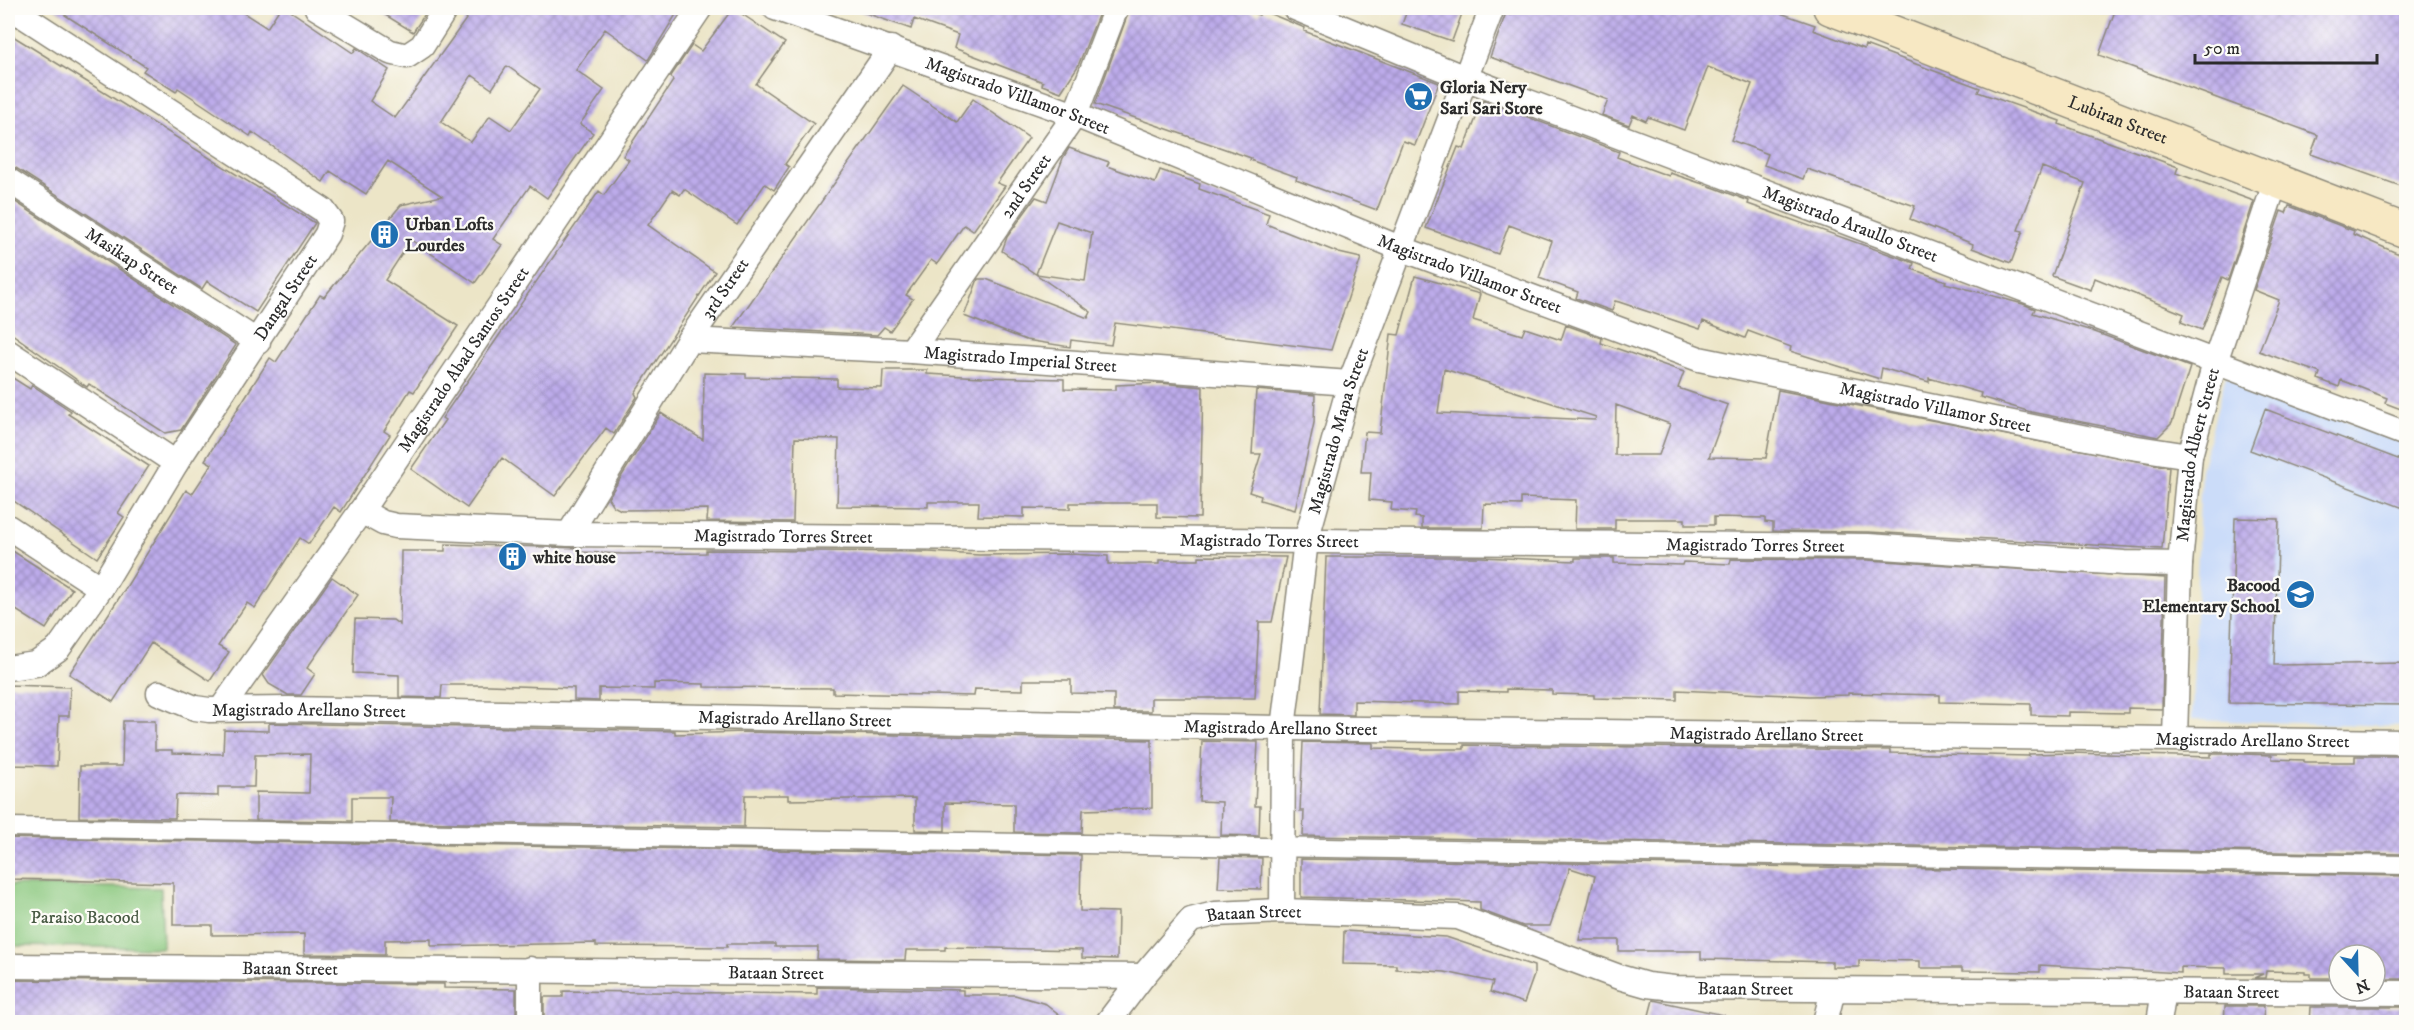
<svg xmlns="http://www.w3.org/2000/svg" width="2414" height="1030" viewBox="0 0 2414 1030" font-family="'IM FELL DW Pica',serif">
<defs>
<pattern id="building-cross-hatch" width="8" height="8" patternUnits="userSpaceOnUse" patternTransform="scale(1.5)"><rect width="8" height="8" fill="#bdaceb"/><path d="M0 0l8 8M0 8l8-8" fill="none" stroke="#9a8cbf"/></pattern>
</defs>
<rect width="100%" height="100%" fill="#fdfcf7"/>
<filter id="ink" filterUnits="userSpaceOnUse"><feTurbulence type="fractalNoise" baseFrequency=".0167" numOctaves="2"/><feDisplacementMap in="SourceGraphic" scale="12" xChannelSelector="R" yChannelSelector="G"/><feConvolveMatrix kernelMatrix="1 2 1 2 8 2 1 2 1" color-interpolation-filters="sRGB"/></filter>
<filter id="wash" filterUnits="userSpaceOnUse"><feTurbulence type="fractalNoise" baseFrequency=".008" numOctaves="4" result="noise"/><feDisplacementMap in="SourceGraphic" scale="24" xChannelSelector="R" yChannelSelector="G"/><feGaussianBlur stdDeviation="1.35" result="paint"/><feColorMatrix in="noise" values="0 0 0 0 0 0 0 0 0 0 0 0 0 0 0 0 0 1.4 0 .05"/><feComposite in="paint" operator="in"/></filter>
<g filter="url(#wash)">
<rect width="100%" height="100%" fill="#ece5c7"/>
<!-- built -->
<path fill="#cbdcf9" d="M2226,376L2406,443V726L2192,720L2201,470Z"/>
<!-- green -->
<path fill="#8ac87e" stroke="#5a7a54" stroke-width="1.5" d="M8,885L161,888L163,948L8,946Z"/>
<g id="blocks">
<!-- building -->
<path fill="url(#building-cross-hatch)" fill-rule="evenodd" d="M54,8H236L267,28L280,8H286L353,53L356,48L389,70L370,101L395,118L474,8H680L648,60L605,29L576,70L604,90L580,124L593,133L547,198L530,186L493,239L502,245L475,283L411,240L385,280L458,326L414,392L410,390L384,431L390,435L341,512L334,507L309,544L300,538L255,608L247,603L218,646L229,652L210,681L151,643L113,702L69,674L125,589L186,490L192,494L212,464L205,460L270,358L276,362L320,295L324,297L401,205L442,196L388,161L366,194L330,171L323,182L252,132L250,136L178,88L176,92L143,71L146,67ZM507,66L540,89L511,130L490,116L471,142L441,122L472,75L492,89Z
M374,8H429L413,32Z
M733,8L785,43L756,84L814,124L785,164L789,167L774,190L765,184L737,225L684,189L680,195L672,190L648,225L715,272L635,393L637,397L614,434L606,428L555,496L502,458L467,508L411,469L445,420L442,418L599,191L604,195L629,160L623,156L673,81L671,76L692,45L701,51Z
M857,8H1101L1078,66L1061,92L1042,85L1043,82L954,48L958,35L914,19L911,29L857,10Z
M1130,8H1240L1259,15L1261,10L1305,28L1304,31L1439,83L1415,145L1403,141L1377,210L1296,180L1297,177L1250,160L1251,158L1095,104Z
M1408,8H1464L1452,41L1402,24Z
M1513,8H1766L1815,25L1813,30L1864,49L1865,45L1980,88L1978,92L2060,121L2059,124L2178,167L2176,173L2254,201L2228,280L2222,277L2202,330L2181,322L2184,314L2095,278L2091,290L2052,276L2085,183L2042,167L2018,230L2023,231L2011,263L1972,248L1973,244L1910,219L1915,206L1807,169L1803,179L1764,165L1768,154L1731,140L1752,84L1708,67L1684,130L1648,117L1646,121L1633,115L1629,125L1602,115L1608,100L1490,57L1506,13L1510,15Z
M2116,8H2406V188L2311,154L2318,135L2099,55Z
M8,33L315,223L256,312L207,281L202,289L16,168L8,166Z
M903,86L957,122L973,99L1029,138L997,183L1005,186L973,231L964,225L937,264L931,260L906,295L913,299L890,331L884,327L877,335L733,327Z
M1483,100L1619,152L1617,157L1669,176L1670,173L1715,188L1749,201L1748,204L1914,263L1912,269L1946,281L1945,283L2023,304L2035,309L2033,313L2092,331L2190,367L2172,423L2158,437L2031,412L1980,397L1981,393L1929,378V382L1882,368L1880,379L1790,351L1791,347L1748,331L1745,338L1703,321L1700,329L1619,302L1615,301L1612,311L1576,298L1578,292L1539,278L1552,241L1509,225L1498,254L1426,228L1458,147L1464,149Z
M1069,148L1109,162L1107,166L1155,183L1160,170L1200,184L1199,189L1269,214L1266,224L1339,253L1361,258L1331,350L1115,323L1111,345L1071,340L1070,347L1026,340L964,316L978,279H986L1088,318L1091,312L1002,251L1007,237L1036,197L1047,201L1063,158ZM1057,221L1092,233L1085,281L1036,274Z
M8,197L236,345L181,430L165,433L89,384L87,387L8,331Z
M2289,206L2354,231L2353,234L2406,257V411L2385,403L2387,398L2341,380L2339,387L2318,379L2320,373L2259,351L2279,300L2254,290L2281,211L2286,213Z
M1415,276L1480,294L1473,320L1522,335L1525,328L1561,340L1566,325L1602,338L1601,343L1684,372L1678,388L1728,405L1709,457L1766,458L1778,390L2169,467L2162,549L1869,532L1773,531V523L1765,522V518L1714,517V525H1685V519H1615V529H1575L1576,500L1521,498V505L1484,504L1483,528H1422V518L1415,517L1416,512L1391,510L1392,502L1369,500L1371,472H1361L1365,432L1380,433L1391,334L1399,335ZM1444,369L1596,417L1595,420L1438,413ZM1616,405L1670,424L1659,455H1615Z
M883,370H927V374L982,377L1064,379V389L1116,390V385L1160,383L1203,387L1200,518L1157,517V503H1070V509L1024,508V517L978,516L979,502H928V507L837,506L839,439L795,438L793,522L707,521L708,509L621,510L613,506L608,498L661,413L703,440L704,373L746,374V377L837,379V387L882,388Z
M8,375L30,389L32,385L71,411L68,414L149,466L118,513L124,517L97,558L8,497Z
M1256,390L1315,395L1314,423L1295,510L1260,500L1261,496L1249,492L1261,454H1252Z
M2265,409L2406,462V509L2250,450Z
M2235,518L2279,519L2274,665L2406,663V705L2229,703Z
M445,544L580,548V552L623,554L706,553V550L929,552L979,555L1070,554L1108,556V564H1159V560H1199V556L1286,557L1272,622H1259L1255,698H1151V711H1114V694L1071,693V680H1023V690L975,689L974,696L833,693V688L704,687V684L654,683V689L599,688V701L574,700V688L489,685H442L441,698L399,697V675L353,673L355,619L393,620L400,625L401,551H445Z
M8,548L72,589L46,629L8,605Z
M1326,557H1481L1575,561V558H1614V563L1682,565L1683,562L1730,564L1731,559L1867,560L2165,578L2162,709L2128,708V713L2068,712V716L2031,715V704L1940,702V695L1848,693V695L1809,696L1677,690V700L1594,698V695L1552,694V690L1506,689V692L1459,691V704L1354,701V715L1320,714Z
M332,577L358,595L307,668L315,674L301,695H288L269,684L263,675Z
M8,685L70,687L69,716H59L57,766L8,765Z
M123,721H155V750H172V753L223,754L224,730L269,731V723L675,731V734L745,732L1152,740V808L1083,810L1082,833L1014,832V804L945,803V831L915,830V798L788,800V795H745L744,827L390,822L391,797H352V821L256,820V792L309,793L310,754L255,755L254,787H218V796L176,795L175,818L79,817L80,766H122Z
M1202,741L1258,742L1255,806H1260L1259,836L1221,835L1222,802L1199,801Z
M1303,742L1373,743V748L1418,749H1464V745L1890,750V753L2029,756V754L2071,753L2211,757V754H2244L2272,755V759L2304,760V762H2355V756H2406L2405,854L1303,836L1304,811H1300Z
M8,838L1081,855L1080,911L1118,912L1117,959L1082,958V950L945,947V950H906L905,960L817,959L818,947H775V944H727V947L596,946V943L431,946V939L385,940V955L304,954V934L212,935V925H173V883L8,879Z
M1220,857L1262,858L1261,889L1218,888Z
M1301,859L2406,876V976L2404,979H2375V955H2339V978H2311V974H2305V972L2266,971L2265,978H2254L2263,974H2226V968L2181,967V973L2040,965V972L1962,971V968H1920V961L1859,960V967H1832V962L1701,959V951H1619V940H1579L1595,876L1570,868L1550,926H1523L1480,910V902L1301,897Z
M1344,931L1446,937L1534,966V975L1524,1003L1490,992L1493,982L1445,972L1396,969V965L1343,964Z
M8,980L444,984V988L516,989V1023H8Z
M817,987L963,990V995H1015L1046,1004L1070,1023H544V997H563V991L817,994Z
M1653,1000L1724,1015L1723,1023H1647Z
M2225,1006H2264L2263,1023H2224Z
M2311,1007H2403V1023H2310Z"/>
</g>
</g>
<g filter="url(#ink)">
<use href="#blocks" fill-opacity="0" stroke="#8c8879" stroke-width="1.5"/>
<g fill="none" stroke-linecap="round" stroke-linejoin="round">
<defs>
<path id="pedestrian" d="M8,827L2406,865"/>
<g id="minor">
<path d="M317,8L390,52L407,56L422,46L446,8"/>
<path id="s1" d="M775,8L1075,115L1400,248L1699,359L2131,447L2190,456"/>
<path id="s2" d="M1295,8L1465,78L2406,434"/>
<path id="s3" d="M8,180L258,342"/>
<path id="s4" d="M689,340L911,351L1350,383"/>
<path id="s5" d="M911,351L1075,115L1116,8"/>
<path d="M8,352L176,463"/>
<path id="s6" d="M361,511L383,523L396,526L569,534L1868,546L2124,563L2180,564"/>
<path d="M8,527L101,588"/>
<path id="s7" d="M569,534L689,340L891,48"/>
<path id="s8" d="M8,668L36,664L58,649L101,588L176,463L327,234L331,221L323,210L11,8"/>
<path id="s9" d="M159,693L195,708L209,710L288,709L1283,728L2406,742"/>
<path id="s10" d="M222,708L361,511L700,8"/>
<path id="s11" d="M2175,738L2180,564L2190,456L2215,362L2276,180"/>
<path id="s12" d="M1282,911L1283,728L1306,541L1350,383L1492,8"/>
<path id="s13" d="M8,966L1143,976"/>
<path d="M530,1022V969"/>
<path id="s14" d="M1108,1022L1143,976L1191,920L1215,914L1282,911L1458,917L1619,977L1647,985L1674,988L2406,993"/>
<path d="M1825,1022L1833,990"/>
<path d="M2159,1022L2164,991"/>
</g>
<g id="secondary">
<path id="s15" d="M1830,8L2406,231"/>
</g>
</defs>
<!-- pedestrian casing -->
<use href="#pedestrian" stroke="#8c8879" stroke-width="21"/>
<!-- minor casing -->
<use href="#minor" stroke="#8c8879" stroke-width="27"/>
<!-- secondary casing -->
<use href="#secondary" stroke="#8c8879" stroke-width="36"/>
<!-- pedestrian -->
<use href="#pedestrian" stroke="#fff" stroke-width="18"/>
<!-- minor -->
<use href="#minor" stroke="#fff" stroke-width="24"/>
<!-- secondary -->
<use href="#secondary" stroke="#f7e8c3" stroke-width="33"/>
</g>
</g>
<!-- icons -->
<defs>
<symbol id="supermarket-disc" viewBox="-11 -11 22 22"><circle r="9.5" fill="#1f6fb2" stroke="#fdfcf7"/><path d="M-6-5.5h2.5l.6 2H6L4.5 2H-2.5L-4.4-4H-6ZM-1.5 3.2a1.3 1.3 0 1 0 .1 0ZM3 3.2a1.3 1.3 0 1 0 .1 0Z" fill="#fff"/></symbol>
<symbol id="building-disc" viewBox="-11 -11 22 22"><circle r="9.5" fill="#1f6fb2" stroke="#fdfcf7"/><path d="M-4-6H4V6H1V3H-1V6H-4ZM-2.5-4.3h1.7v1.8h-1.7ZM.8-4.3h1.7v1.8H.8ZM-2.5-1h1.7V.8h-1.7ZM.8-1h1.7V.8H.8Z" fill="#fff"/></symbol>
<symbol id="school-disc" viewBox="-11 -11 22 22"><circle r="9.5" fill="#1f6fb2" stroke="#fdfcf7"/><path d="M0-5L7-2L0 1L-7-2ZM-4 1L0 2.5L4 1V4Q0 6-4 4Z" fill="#fff"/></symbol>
</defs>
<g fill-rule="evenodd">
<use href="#supermarket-disc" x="1402" y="80" width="33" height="33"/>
<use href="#building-disc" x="368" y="218" width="33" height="33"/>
<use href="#building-disc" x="496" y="540" width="33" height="33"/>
<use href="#school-disc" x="2284" y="578" width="33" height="33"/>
</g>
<g text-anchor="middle" stroke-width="4.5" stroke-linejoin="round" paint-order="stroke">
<!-- poi labels -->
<g font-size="18" font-weight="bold" fill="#2b2b2b" stroke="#fdfcf7" text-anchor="start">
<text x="1440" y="93">Gloria Nery<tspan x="1440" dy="21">Sari Sari Store</tspan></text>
<text x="405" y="230">Urban Lofts<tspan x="405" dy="21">Lourdes</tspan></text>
<text x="533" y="563">white house</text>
<text x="2280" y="591" text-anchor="end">Bacood<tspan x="2280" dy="21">Elementary School</tspan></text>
</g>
<!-- street labels -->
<g font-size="18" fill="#2b2b2b" stroke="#fdfcf7">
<text dy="6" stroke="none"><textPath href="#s1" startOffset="258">Magistrado Villamor Street</textPath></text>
<text dy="6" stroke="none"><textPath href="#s15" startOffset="309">Lubiran Street</textPath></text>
<text dy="6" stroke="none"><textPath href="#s5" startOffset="201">2nd Street</textPath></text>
<text dy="6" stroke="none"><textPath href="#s2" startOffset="596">Magistrado Araullo Street</textPath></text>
<text dy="6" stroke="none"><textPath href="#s3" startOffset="148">Masikap Street</textPath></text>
<text dy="6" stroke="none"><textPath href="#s1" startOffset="744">Magistrado Villamor Street</textPath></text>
<text dy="6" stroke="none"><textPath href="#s7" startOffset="291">3rd Street</textPath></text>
<text dy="6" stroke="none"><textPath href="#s8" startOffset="474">Dangal Street</textPath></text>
<text dy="6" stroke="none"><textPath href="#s10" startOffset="424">Magistrado Abad Santos Street</textPath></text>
<text dy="6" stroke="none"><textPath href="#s4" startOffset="332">Magistrado Imperial Street</textPath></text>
<text dy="6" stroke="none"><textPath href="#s1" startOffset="1230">Magistrado Villamor Street</textPath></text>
<text dy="6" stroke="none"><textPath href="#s12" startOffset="486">Magistrado Mapa Street</textPath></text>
<text dy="6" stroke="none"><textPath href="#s11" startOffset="285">Magistrado Albert Street</textPath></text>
<text dy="6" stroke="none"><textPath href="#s6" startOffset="426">Magistrado Torres Street</textPath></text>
<text dy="6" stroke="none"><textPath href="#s6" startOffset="912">Magistrado Torres Street</textPath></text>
<text dy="6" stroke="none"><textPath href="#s6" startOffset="1398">Magistrado Torres Street</textPath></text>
<text dy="6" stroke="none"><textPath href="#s9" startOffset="153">Magistrado Arellano Street</textPath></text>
<text dy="6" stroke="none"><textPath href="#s9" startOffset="639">Magistrado Arellano Street</textPath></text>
<text dy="6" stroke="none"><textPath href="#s9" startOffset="1125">Magistrado Arellano Street</textPath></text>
<text dy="6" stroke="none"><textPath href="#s9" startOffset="1611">Magistrado Arellano Street</textPath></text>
<text dy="6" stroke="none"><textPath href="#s9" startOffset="2097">Magistrado Arellano Street</textPath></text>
<text dy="6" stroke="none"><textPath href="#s14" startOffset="195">Bataan Street</textPath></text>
<text dy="6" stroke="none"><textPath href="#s13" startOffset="282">Bataan Street</textPath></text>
<text dy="6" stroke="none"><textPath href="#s13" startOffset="768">Bataan Street</textPath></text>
<text dy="6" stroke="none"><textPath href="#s14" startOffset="699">Bataan Street</textPath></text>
<text dy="6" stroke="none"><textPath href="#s14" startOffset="1185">Bataan Street</textPath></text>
</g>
<!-- park labels -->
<g font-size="18" fill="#485a44" stroke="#fdfcf7">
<text x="85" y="923">Paraiso Bacood</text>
</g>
</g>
<!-- margin -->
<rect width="2414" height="1030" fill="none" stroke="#fdfcf7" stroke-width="30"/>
<!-- north arrow -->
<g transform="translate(2357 973) rotate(158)"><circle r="28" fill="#fdfcf7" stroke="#a9a8a5" stroke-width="1.5"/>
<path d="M0-4.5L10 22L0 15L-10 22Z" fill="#1f6fb2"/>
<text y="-9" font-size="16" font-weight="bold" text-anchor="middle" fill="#2b2b2b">N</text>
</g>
<!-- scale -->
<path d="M2195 54v9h182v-9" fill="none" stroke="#2b2b2b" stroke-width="3"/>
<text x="2204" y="54" font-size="18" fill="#2b2b2b" stroke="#fdfcf7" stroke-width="4.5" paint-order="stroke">50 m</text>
</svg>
